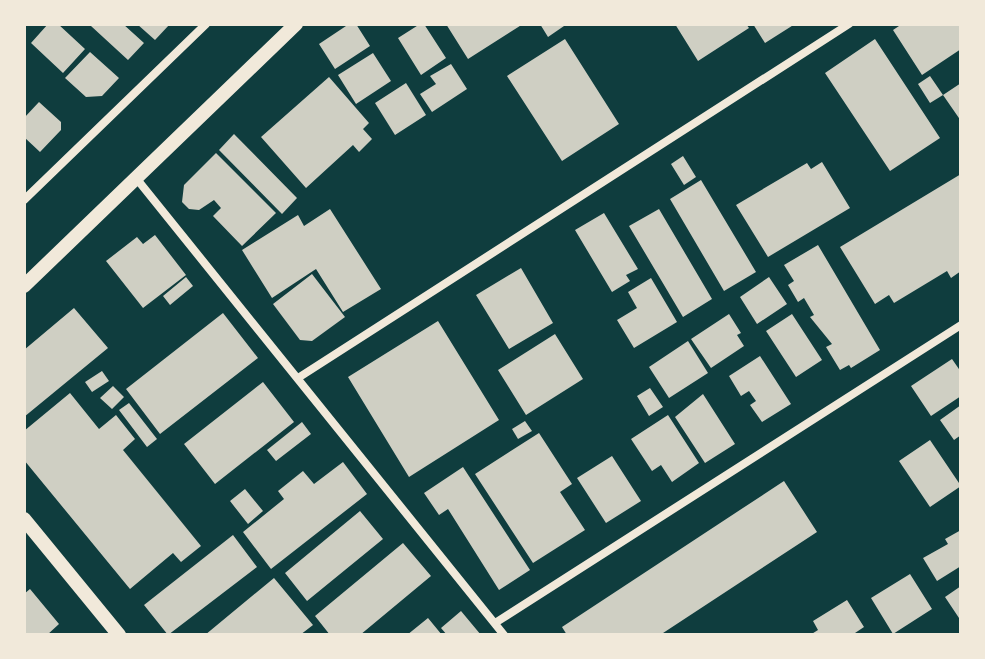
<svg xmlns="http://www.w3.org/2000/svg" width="985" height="659" viewBox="0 0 985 659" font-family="'Times New Roman',serif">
<rect width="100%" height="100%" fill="#0f3d3e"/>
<!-- building -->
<path fill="#cfcfc3" d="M48,24H58L85,49L63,73L31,43Z
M93,24H123L144,43L128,60L91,26Z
M137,24H170L155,40Z
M349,24H356L370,46L335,69L319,44Z
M420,24H424L446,58L421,75L398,38Z
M446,24H523L468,59Z
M540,24H563L564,26L548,37Z
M675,24H746L749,28L698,61Z
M753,24H795L765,43Z
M902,24H961V49L922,75L893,30Z
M565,39L619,124L562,161L507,76Z
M875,39L940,138L890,171L825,73Z
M90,52L119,78L102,96L86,97L65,78Z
M373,53L391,81L356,104L338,75Z
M451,64L467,89L432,112L420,94L436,84L430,76Z
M930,76L943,95L930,103L918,84Z
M329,77L369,123L363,129L372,139L359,152L353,145L306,188L261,137Z
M406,83L426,115L395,135L375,103Z
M961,83V121L943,95Z
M39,102L61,122V130L40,152L24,137V118Z
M234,134L297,198L282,214L219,150Z
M216,153L276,213L242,246L213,216L221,208L214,200L199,210L189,209L182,202L184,185Z
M683,156L696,177L684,185L671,164Z
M822,162L850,208L768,257L736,205L807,163L811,169Z
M961,174V271L951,278L947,271L894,303L889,295L875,304L840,247Z
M701,180L756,272L724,291L670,199Z
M330,209L381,289L343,312L316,269L272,298L242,250L298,215L304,226Z
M659,209L712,299L683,317L629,226Z
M604,213L638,269L626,275L630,281L612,292L575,230Z
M155,235L186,275L143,308L106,261L137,237L143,244Z
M818,245L880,350L851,368L849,365L840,370L826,347L832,344L810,317L814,315L804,298L798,302L788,285L794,281L784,265Z
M521,268L553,323L509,349L476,295Z
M312,274L345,317L312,341L300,340L273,304Z
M186,277L193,286L170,305L163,296Z
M769,277L787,304L757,324L740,297Z
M651,278L677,322L634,348L617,320L637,308L628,292Z
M74,308L108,348L24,417V350Z
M223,313L258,358L160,434L126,389Z
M729,314L741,333L737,335L744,346L711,368L691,339Z
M792,314L822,360L796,377L766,331Z
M438,321L499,420L409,477L348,377Z
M555,334L583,379L526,415L498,370Z
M688,341L708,373L669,398L649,367Z
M760,356L791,404L762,422L750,405L756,401L749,391L741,396L729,376Z
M952,359L961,372V396L931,416L911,386Z
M102,371L109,381L92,392L85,382Z
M263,382L294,422L215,484L184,444Z
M113,386L124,397L112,409L100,398Z
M650,388L663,407L649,416L637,396Z
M70,393L99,429L116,415L135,439L123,450L201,546L181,562L173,553L130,589L24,460V431Z
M703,394L735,444L705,463L675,417Z
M129,403L157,439L147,447L119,410Z
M961,405V435L954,440L940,420Z
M668,415L699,463L672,482L661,465L652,471L631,439Z
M525,421L532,431L518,439L512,429Z
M302,422L311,434L276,461L267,450Z
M539,433L572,484L560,492L585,530L533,563L475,474Z
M930,440L961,486L930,507L899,461Z
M612,456L641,501L606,523L577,478Z
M343,462L367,494L271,569L243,532L284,499L278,491L303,471L314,484Z
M463,467L530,570L499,590L448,509L439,515L424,493Z
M784,481L817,532L660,635H567L562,627Z
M245,489L263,511L248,524L230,501Z
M360,511L383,539L307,601L285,573Z
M961,530V566L937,581L923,558L948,544L945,539Z
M233,535L257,567L168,635L144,605Z
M403,543L431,576L360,635H330L315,616Z
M910,574L932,609L893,634L871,598Z
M274,578L313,625L300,635H205Z
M961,586V621L945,597Z
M30,589L59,624L47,635H24V594Z
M847,600L864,627L852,635H810L818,630L813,621Z
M461,611L481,635H447L441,628Z
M428,618L442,635H407Z"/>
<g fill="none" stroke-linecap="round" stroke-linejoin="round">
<!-- minor -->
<path stroke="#f1e9da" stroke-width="8" d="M136,178L504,635
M24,200L206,24
M298,378L849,24
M495,623L961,325"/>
<!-- tertiary -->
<path stroke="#f1e9da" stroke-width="14" d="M24,286L296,24
M24,519L119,635"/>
</g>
<!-- border -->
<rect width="985" height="659" fill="none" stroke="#f1e9da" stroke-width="52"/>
</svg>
